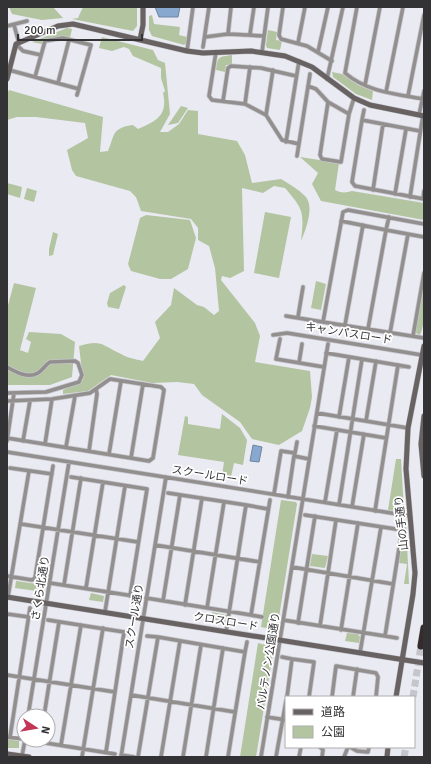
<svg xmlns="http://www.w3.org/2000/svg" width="431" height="764" viewBox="0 0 431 764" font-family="Signika,'Noto Sans JP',sans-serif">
<rect width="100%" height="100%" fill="#eaeaf2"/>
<!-- green -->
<path fill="#b3c4a1" d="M9,7H53L63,18L42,20L12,14Z
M83,7H137V26L133,31L128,30L72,19L78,18Z
M152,15L154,24L180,27L179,35L187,37V43L184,45L152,36L149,30V16Z
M67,28L72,29L70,38L63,36L43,40L42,44L32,42Z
M268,30L277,32L276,40L282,41L280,50L267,48L266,45Z
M102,37L153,50L158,60L165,63L170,114L160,132H168L179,124L188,110L198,111V134L237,141L245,155L252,183L281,179C289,184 298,189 305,196C315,206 306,229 301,241C304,212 304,210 285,188L274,186L263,193L242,188L244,271L230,278L222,276L221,280L255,323L260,336L255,362L310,371L312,397L310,408L302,431L279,445L252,439L240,422L202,395L194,384L177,382L152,383L111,375L88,391L63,394V390L83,380L79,346C101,339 102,345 121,354C127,358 136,359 143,361L160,338L155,322L171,305L174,288L197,305L204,307L214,315L219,311L215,268L209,246L198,240V228L191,219L141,211L136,197L130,191L76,176L72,170L67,150L88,138L85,123L36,117H17L7,120V94L9,90L103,117L100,152L108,151C115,134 112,128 133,125L138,129C157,121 168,115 163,93L165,91L161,78V68L133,56L129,49L124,47L112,51L99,48Z
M232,55V65H226L225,72L216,70C218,56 218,57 232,55Z
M332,72L342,74L358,85L373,91L372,100L356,94L333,77Z
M181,106L188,108L178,123L168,125Z
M300,157L339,163L335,190C340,193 346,193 352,191L424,203V220L321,201L312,184L318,173Z
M7,183L22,187L20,198L7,194Z
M27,188L37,191L34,202L24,199Z
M265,212L291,217L279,278L254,273Z
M146,215L190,220L196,238L188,269L171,279H160L131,271L128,264L140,218Z
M53,232L58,234L53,255L49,256V249Z
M316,281L326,284L321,310L311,308Z
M14,283L36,288L20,350L28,353L31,342L26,339L29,332L61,334L75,342L72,377L50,385H7V309Z
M124,285L126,287L119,309L108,307L107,303L110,293Z
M423,290L424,321L421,333L419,335L415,332Z
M222,414L240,428L247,440L243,465L234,463L231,477L222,476L224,462L178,455L185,416L188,417V424L220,429Z
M396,459H401L404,511L402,512L388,510Z
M281,500L296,502L297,504L277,630L261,627Z
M400,519L405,520L406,524L409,584H404L407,564L399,563L404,529L399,528Z
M312,554L328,556L325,568L310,566Z
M16,581L45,585L44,592L15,588Z
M91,593L104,596L103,602L89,600Z
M212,612L226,615L225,622L211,619Z
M347,633L358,634L360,637L359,643L345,641Z
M258,643L274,647L256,757H240Z
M7,739L19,741V748H7Z"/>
<!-- water -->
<path fill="#88a8cf" stroke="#6e85a1" d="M155,7H180L178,17H159Z
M253,445L262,447L259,462L250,461Z"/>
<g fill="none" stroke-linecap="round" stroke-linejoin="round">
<!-- highway-tunnel -->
<path stroke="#c5c5cc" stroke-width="7" stroke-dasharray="7 3.5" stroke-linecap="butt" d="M413,697L421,646
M404,757L406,747"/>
<defs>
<path id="street" d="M283,7L279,35L281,39L307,46L332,61
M357,7L345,73C367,92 396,94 424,99
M14,25L19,43
M7,26L27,21
M228,34L231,7
M250,34L254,7
M205,37L228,34L264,36
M298,43L305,7
M16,44L23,51L41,55
M203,47L209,7
M187,51L193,7
M216,52L209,96L212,100L245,104L266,115L282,140L299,144
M262,52L268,7
M318,52L328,7
M9,70L79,89
M35,77L45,41L63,38L91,45L77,95
M327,79L343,7
M58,83L69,40
M365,85L380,7
M308,86L316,89L328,102L349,114
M386,92L403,7
M408,96L424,15
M223,101L228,68L231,66L261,68L296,76
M328,102L320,155L322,159L341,162L349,114L354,98
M245,104L250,67
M266,115L273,70
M419,115L424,91
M362,120L364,110
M420,131L362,120L352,182L355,186L424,199
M286,142L299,61
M297,156L310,74
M373,190L383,124
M395,194L406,129
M410,197L423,115
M423,199L424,191
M341,221L386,230L389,217
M424,224L348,210L343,212L323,322L424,338
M286,316L323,322
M298,317L303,287
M345,325L363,225
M368,329L386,230L424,237
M390,333L408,234
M273,335L287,333L422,355
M413,336L424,273
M280,339L276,359L324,367
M326,353L409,367
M299,363L302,344
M7,367C16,372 28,379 38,373C43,370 45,365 50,362L75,361L78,363L82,375L79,382L46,392L7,393
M7,401L52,399L90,393L110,379L161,387L164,390L153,458L149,461L7,438
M317,413L408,428
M339,417L349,357
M366,421L376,361
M314,426L386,438
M7,441L14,393
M23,441L30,401
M45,444L52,399
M66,447L75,396
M89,451L97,394L96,389
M7,452L410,516
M295,453L297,442
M109,454L121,381
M131,458L143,384
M10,468L52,474
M71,477L147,489L130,596
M168,493L246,505
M274,494L281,451L295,453L294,456L309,459
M288,497L294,456
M325,502L337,430
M339,505L362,359
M352,507L364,434
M375,511L398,365
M21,524L138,542
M155,545L260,562
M292,567L393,584
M7,576L32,580L35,578L53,466
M50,583L140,597
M64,585L81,478
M86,588L103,482
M8,597L29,471
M146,598L251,615L270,500
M163,601L180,495
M185,605L202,498
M207,608L224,502
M105,612L125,486
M7,614L29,617
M251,615L262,617
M48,620L124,632L106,752
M283,620L385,636L402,530L305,515
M298,623L315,516
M320,626L336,520
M341,630L358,523
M226,632L246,505L268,509
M147,636L158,637
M385,636L397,638
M245,652L247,642
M360,653L381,527
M282,657L292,659
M7,675L115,692
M131,695L235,712
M287,697L292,659L314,662L309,697
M332,697L336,666L376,673L378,677L376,697
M353,697L357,669
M28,716L69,462
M44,716L59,622
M267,717L286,720
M7,737L24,739
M10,737L30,608
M27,740L115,754
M61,745L81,625
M320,747L323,750L322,757
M350,747L357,751L368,752L369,747
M121,755L134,757
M22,756L25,740
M82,757L103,628
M121,757L166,477
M138,757L158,637L245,652L228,757
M161,757L180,641
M183,757L201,645
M206,757L223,648
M261,757L328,344
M276,757L286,701
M299,757L301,747
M344,757L348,747"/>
<path id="secondary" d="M140,40L143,25V7
M7,79L16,44L58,26L73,24L187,51L203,53L251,51L285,56L312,67L354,98L370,105L424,116
M424,416L421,444L424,476
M7,597L424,663
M396,697L413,594L415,573L406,469L408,428L424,346
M7,754L29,757
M387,757L388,747"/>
<path id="highway" d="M421,646L424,628"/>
</defs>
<!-- street casing -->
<use href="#street" stroke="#c5c5cc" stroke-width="5"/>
<!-- secondary casing -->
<use href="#secondary" stroke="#c5c5cc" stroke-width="6"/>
<!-- highway casing -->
<use href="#highway" stroke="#c5c5cc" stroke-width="8"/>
<!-- street -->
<use href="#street" stroke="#928f8e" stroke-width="3.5"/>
<!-- secondary -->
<use href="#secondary" stroke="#686362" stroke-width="5"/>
<!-- highway -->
<use href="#highway" stroke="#332c2a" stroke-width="7"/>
</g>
<g text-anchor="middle" stroke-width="3.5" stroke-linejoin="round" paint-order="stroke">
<!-- street labels -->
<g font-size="11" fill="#333336" stroke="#fff">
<text transform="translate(349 333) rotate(9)" y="4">キャンパスロード</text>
<text transform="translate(210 475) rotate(9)" y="4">スクールロード</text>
<text transform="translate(401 523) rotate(-96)" y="4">山の手通り</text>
<text transform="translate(40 588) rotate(-81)" y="4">さくら北通り</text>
<text transform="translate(134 616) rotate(-81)" y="4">スクール通り</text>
<text transform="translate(226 621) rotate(9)" y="4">クロスロード</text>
<text transform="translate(268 661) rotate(-81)" y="4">パルテノン公園通り</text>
</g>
</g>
<!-- border -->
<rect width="431" height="764" fill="none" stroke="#333336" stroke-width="16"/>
<!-- legend -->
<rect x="285" y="696" width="130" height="52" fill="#ffffff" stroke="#adadaf"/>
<rect x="293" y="709" width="20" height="6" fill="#686362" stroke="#adadaf"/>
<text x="321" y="716" font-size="12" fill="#333336">道路</text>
<rect x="293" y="726" width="20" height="12" fill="#b3c4a1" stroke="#adadaf"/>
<text x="321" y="736" font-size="12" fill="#333336">公園</text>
<!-- north arrow -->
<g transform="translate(36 728) rotate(102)"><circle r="19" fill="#ffffff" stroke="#adadaf"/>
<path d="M0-3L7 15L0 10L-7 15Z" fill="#c43455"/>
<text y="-6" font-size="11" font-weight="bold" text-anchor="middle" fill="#333336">N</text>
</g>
<!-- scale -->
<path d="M18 34v6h124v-6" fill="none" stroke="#333336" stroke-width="2"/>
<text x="24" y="34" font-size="12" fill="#333336" stroke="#ffffff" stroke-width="3" paint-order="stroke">200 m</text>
</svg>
